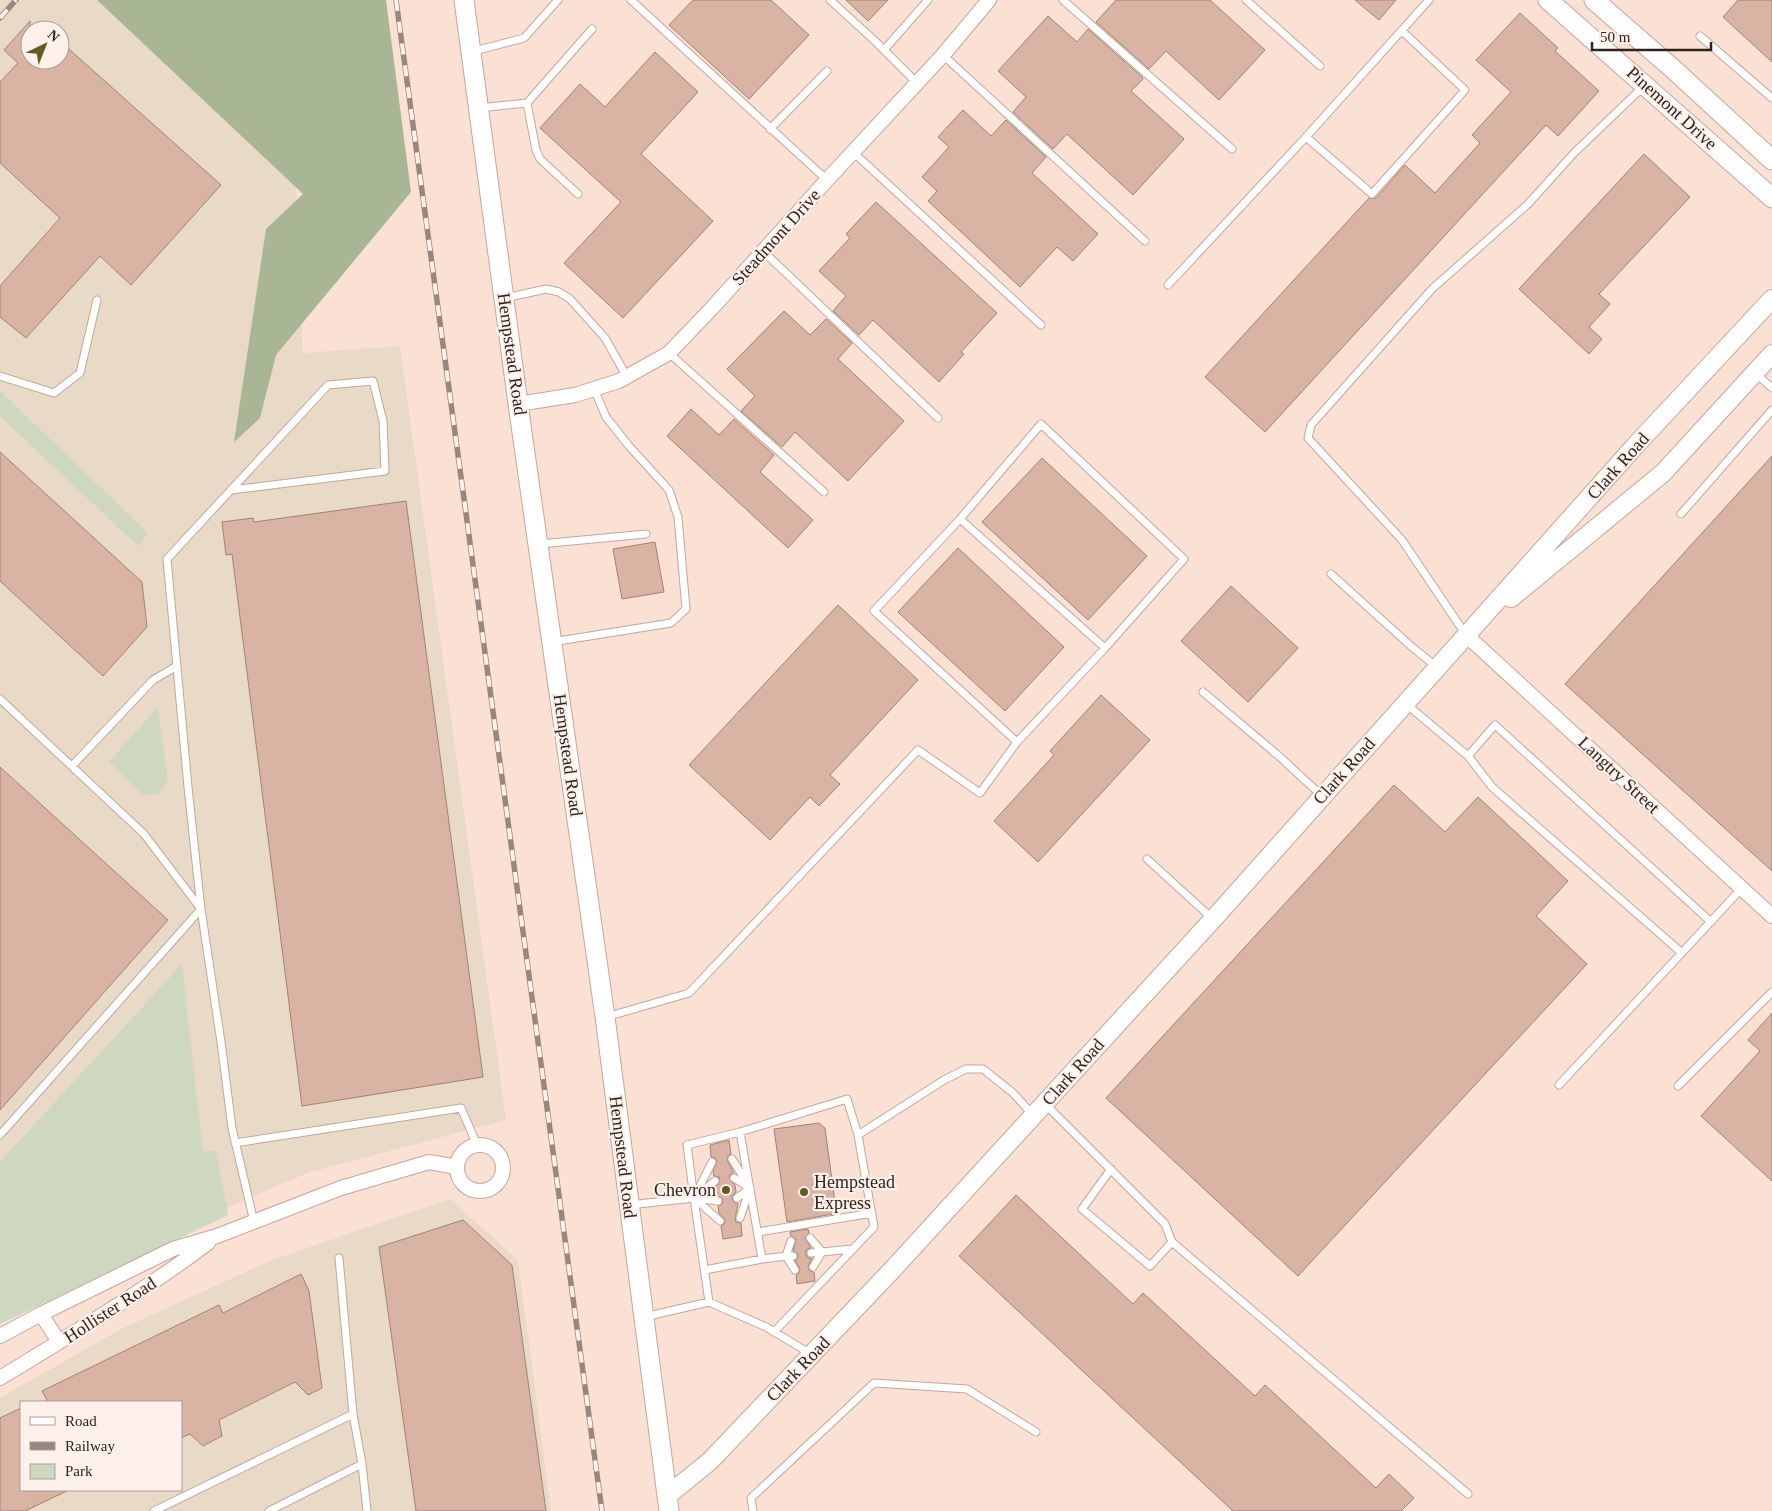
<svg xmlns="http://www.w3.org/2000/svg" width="1772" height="1511" viewBox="0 0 1772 1511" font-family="'Times New Roman',serif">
<rect width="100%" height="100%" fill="#fbe0d4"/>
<!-- industrial -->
<path fill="#e9dac8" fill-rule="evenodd" d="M0,0H97L296,187L303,353L400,346L506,1120L307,1173L89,1268L0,1315ZM30,30H60V60H30Z
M450,1199L518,1260L551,1511H0V1398L123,1328L272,1260ZM21,1402H181V1490H21Z"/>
<!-- green -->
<path fill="#ced7c0" d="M0,391L148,533L138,546L0,416Z
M158,707L168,781L158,794L144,795L109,762Z
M182,964L203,1151L216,1150L228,1215L0,1324V1162Z"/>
<!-- forest -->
<path fill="#a9b695" d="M97,0H386L411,192L276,355L260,418L234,442L266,229L303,194Z"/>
<!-- building -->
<path fill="#d9b4a5" stroke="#a08274" d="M693,0H771L809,35L749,99L669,25Z
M846,0H888L868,21Z
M1116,0H1210L1265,50L1219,100L1166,51L1149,69L1096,22Z
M1355,0H1396L1379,20Z
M1738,0H1772V62L1723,17Z
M1520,13L1558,48L1555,51L1599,91L1558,136L1546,125L1265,432L1205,377L1369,198H1376L1405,165L1435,193L1480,143L1472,135L1511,92L1476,60Z
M1048,16L1077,42L1088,29L1142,77L1143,79L1131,91L1184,139L1133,195L1067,134L1053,149L1013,112L1026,97L998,71Z
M30,21V60H60V41L221,185L131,285L100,256L26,338L0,317V286L60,218L0,163V82L18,63L4,50Z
M655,52L698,92L641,154L713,221L623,318L564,263L621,202L540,128L580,84L605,107Z
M963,110L991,136L1006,120L1046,157L1032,173L1098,234L1073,261L1057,247L1020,287L928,201L937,191L922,177L949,147L938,137Z
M1644,154L1690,197L1599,294L1610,304L1589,327L1602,339L1589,354L1519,289Z
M876,202L997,313L961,352L964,354L939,382L873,320L859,335L833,311L846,296L819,271L850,238L846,234Z
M784,311L810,335L826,319L852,343L838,359L904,421L848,481L795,432L782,447L741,411L755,396L727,369Z
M691,409L719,435L734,419L774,455L760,472L813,520L788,548L667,436Z
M0,452L142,582L147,627L103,676L0,581Z
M1772,456V871L1565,684Z
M1042,458L1147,556L1088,620L982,522Z
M406,501L483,1077L302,1106L232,554L226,555L222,522L253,518L254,522Z
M655,542L664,592L622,599L613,549Z
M958,548L1064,647L1005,711L898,612Z
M1231,586L1298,648L1248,702L1181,641Z
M838,605L918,680L830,775L840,784L819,806L810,797L770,840L689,765Z
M1101,695L1150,740L1038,862L994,821L1054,755L1050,751Z
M0,767L168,920L0,1110Z
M1394,785L1445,832L1478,797L1568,881L1536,916L1587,964L1298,1276L1106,1098Z
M1772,1013V1181L1701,1116L1760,1051L1748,1040Z
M819,1123L825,1128L836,1210L833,1214L787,1222L774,1129Z
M729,1140L731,1154L728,1156L727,1160L734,1173L730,1175L729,1178L735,1185L736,1192L732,1196V1199L735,1203H738L735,1219L736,1222L741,1223L742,1236L723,1239L721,1226L724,1224L725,1220L719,1213L718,1206L722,1204L723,1199L717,1196L716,1187L720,1181L719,1177L714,1176L713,1171L717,1161L715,1158L711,1157L710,1145Z
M1016,1195L1133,1304L1143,1293L1255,1396L1265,1385L1376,1488L1389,1474L1414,1498L1401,1511H1233L959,1256Z
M463,1220L512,1265L546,1511H416L379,1247Z
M808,1229L809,1233L805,1238L811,1248L806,1250V1254L808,1258H812L808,1267L810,1271L814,1272L815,1281L797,1284L796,1275L799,1273L800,1269L795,1261L798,1258V1254L793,1251L796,1239L791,1236L790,1232Z
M301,1274L309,1291L322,1388L308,1395L295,1382L219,1420L222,1436L203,1446L190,1434L181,1438V1402H48L42,1391L219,1305L223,1313Z
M21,1408V1490H69L25,1511H0V1418Z"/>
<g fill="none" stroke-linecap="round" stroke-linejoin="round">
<defs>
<path id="service" d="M631,0L827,180
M830,0L875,41L917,83
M1063,0L1232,149
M1246,0L1320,66
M1700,36L1772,98
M884,50L928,0
M471,52L524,38L558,0
M943,55L1145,241
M527,103L536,150L540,159L578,194
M479,108L527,103L592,29
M770,129L827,71
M1306,137L1372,194L1465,90L1402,31
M853,152L1041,325
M764,252L938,418
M1168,285L1306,137L1429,0
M505,298L546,289L559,292L570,299L605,338L627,377
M669,353L824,492
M1755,373L1772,388
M0,376L54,393L80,373L97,300
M231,490L385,471L383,421L373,381L328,385L167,559L188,787L201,909L221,1042L232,1128L254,1222
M1681,514L1772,410
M960,519L1105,648
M540,544L646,534
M1331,574L1412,647L1437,667
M1466,635L1402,540L1308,438L1311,425L1432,289L1528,204L1574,153L1644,86
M552,642L671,623L686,609L678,517L669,490L629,446L606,417L594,389
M1203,692L1280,757L1322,796
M0,699L144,834L201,909L0,1135
M1405,703L1468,756L1495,725L1711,922
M1468,756L1492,787L1682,953
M72,766L153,680L177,666
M1147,859L1213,919
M606,1017L689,993L918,750L980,793L1017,742L1105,648L1184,559L1041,424L960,519L874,611L1017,742
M1559,1085L1742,888
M1678,1086L1772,992
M1044,1103L1165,1224L1172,1242L1468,1494
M740,1132L762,1259L786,1256L791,1241
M858,1135L944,1080L966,1069H983L1013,1093L1033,1115
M235,1143L461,1108L477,1145
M732,1159L750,1188L740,1218
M712,1162L694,1198L720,1221
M1111,1169L1082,1209L1150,1266L1172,1242
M734,1178L750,1188L737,1198
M696,1197L715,1181
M694,1198L687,1145L740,1132L847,1099L858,1135L874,1227L774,1332
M694,1198L718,1201
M629,1205L694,1198L709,1302
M758,1232L872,1213
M810,1238L822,1252
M811,1253L853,1249
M793,1256H786L795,1270
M339,1258L353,1414L362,1464L367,1511
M813,1267L822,1252
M705,1270L762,1259
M644,1317L709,1302L766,1327L811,1354
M154,1511L353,1414
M269,1511L362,1464
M753,1511L751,1498L874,1383L967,1389L1036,1432"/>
<path id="minor" d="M518,404L575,395L619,381L669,353L713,307L827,180L943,55L989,0
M1466,635L1772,916
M457 1168a23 23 0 1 1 46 0a23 23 0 1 1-46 0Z
M41,1314L59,1342
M0,1336L41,1314L173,1249L217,1236L341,1188L429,1162L457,1167
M0,1378C71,1335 142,1292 208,1243"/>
<path id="tertiary" d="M1511,598L1663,473L1772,354
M667,1496L710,1461L893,1269L1216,916L1634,447L1772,299"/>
<path id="secondary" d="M464,0L518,404L605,1017L669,1511
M1548,0L1772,198
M1594,0L1672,68L1772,160"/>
</defs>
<!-- service casing -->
<use href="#service" stroke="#c6a698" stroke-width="9"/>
<!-- minor casing -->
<use href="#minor" stroke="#c6a698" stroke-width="16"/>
<!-- tertiary casing -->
<use href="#tertiary" stroke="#c6a698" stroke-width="20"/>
<!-- secondary casing -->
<use href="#secondary" stroke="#c6a698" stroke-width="21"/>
<!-- service -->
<use href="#service" stroke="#fff" stroke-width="7"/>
<!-- minor -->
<use href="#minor" stroke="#fff" stroke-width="14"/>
<!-- tertiary -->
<use href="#tertiary" stroke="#fff" stroke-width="18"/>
<!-- secondary -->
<use href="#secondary" stroke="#fff" stroke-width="19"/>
<defs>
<path id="rail" d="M396,0L602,1511
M0,18L16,0"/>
</defs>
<!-- rail casing -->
<use href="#rail" stroke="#9a867d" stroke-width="5.5"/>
<!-- rail -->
<use href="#rail" stroke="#fef1eb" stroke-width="4" stroke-dasharray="11" stroke-linecap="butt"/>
</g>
<!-- markers -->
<g fill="#645a26" stroke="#fef1eb" stroke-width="2">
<circle cx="726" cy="1190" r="5"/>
<circle cx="804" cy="1192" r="5"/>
</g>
<g text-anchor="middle" stroke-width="4.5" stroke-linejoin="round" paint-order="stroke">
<!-- street labels -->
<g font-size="18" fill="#2f221d" stroke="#fef1eb">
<text transform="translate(1672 108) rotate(42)" y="6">Pinemont Drive</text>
<text transform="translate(776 237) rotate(-48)" y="6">Steadmont Drive</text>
<text transform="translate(512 354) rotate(82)" y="6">Hempstead Road</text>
<text transform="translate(1618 466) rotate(-48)" y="6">Clark Road</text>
<text transform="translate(568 755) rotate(82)" y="6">Hempstead Road</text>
<text transform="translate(1344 771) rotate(-48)" y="6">Clark Road</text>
<text transform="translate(1619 775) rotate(43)" y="6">Langtry Street</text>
<text transform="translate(1073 1072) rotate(-48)" y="6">Clark Road</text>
<text transform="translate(623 1157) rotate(83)" y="6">Hempstead Road</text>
<text transform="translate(110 1310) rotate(-33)" y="6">Hollister Road</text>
<text transform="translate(798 1369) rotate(-46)" y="6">Clark Road</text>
</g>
<!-- poi labels -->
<g font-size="18" fill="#2f221d" stroke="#fef1eb" text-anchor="start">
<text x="814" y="1188">Hempstead<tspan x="814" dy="21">Express</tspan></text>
<text x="716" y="1196" text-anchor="end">Chevron</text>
</g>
</g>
<!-- legend -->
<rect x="20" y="1401" width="162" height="90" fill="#fef1eb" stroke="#ab9e99"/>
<rect x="30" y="1417" width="25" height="8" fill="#ffffff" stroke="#ab9e99"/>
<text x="65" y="1426" font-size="15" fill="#2f221d">Road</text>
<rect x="30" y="1442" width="25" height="8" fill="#9a867d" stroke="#ab9e99"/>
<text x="65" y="1451" font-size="15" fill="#2f221d">Railway</text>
<rect x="30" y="1464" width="25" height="15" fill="#ced7c0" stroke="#ab9e99"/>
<text x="65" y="1476" font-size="15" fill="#2f221d">Park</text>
<!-- north arrow -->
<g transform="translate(45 45) rotate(43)"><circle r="24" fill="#fef1eb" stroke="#ab9e99"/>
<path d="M0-4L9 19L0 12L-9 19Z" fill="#645a26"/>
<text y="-8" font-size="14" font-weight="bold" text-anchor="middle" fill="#2f221d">N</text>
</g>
<!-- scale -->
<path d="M1592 42v8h119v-8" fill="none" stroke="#2f221d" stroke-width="2.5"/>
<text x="1600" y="42" font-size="15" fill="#2f221d" stroke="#fef1eb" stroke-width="4" paint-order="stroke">50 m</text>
</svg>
